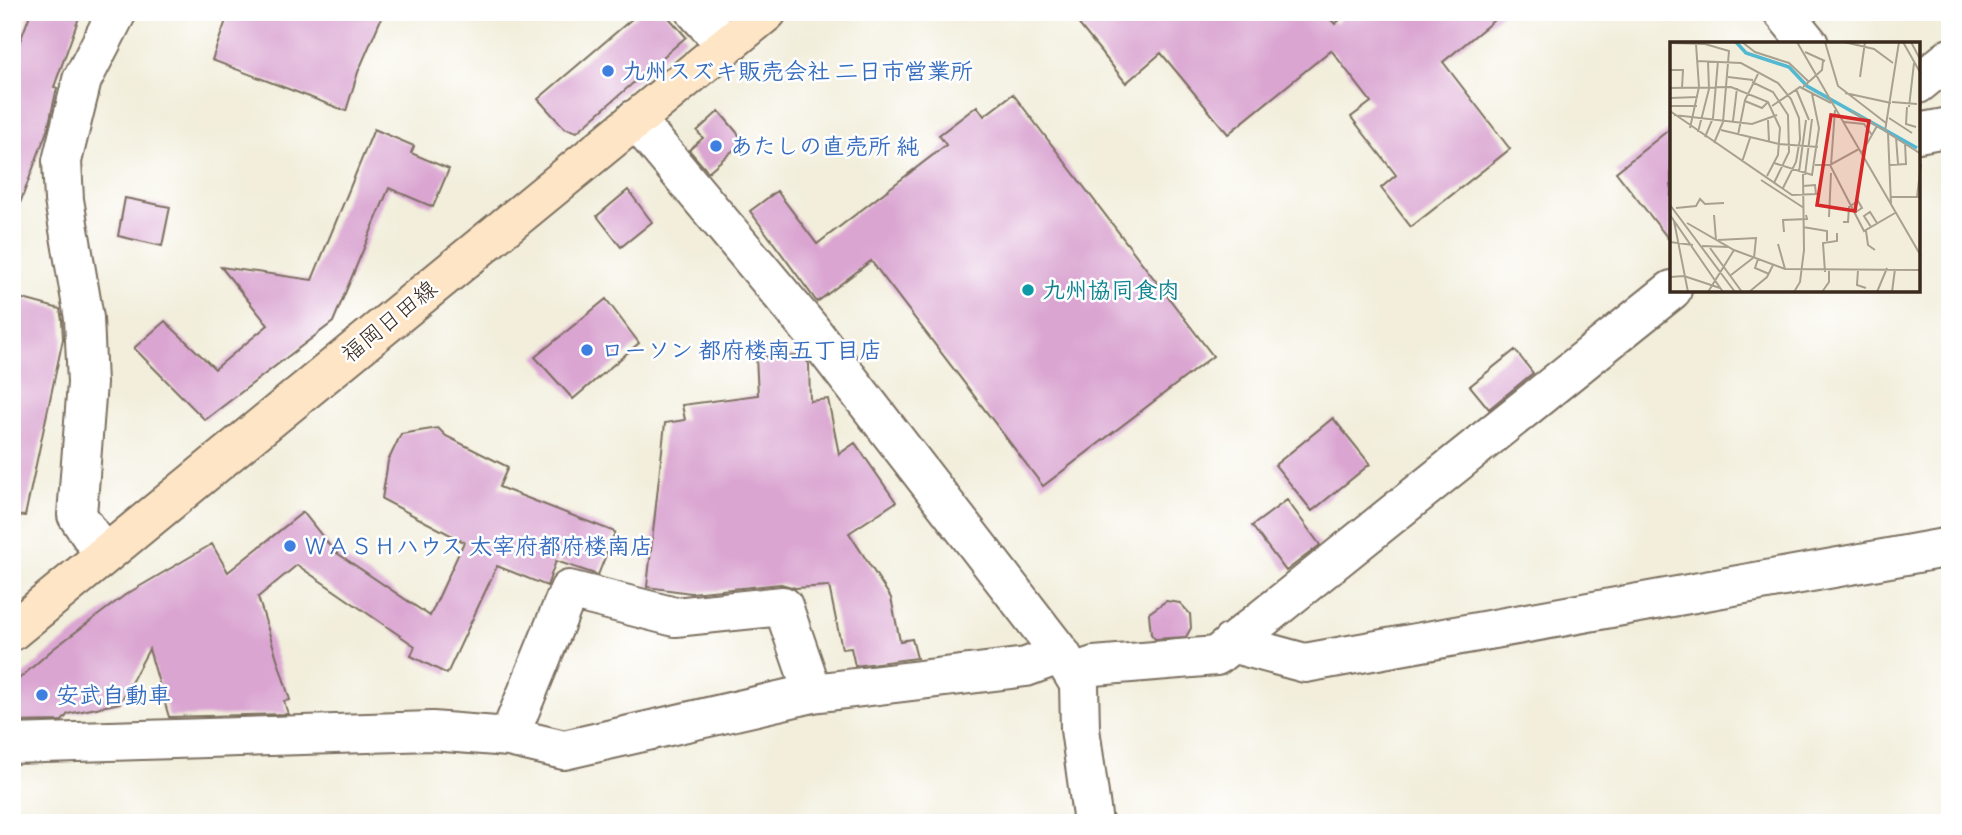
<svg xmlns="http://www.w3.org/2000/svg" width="1962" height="835" viewBox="0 0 1962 835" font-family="Dekko,'Klee One',sans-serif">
<rect width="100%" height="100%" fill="#fff"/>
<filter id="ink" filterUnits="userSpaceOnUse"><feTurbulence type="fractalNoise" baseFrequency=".0143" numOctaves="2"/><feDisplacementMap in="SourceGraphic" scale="14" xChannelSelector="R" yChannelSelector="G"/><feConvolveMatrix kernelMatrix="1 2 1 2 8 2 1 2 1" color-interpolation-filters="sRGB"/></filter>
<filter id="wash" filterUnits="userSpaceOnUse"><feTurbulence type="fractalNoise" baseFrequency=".00686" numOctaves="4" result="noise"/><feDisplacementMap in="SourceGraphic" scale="28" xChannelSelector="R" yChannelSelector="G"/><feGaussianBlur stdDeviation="1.57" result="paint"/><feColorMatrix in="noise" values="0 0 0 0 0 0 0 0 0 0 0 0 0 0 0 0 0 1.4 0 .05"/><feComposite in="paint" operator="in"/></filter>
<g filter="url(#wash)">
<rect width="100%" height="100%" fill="#f2eedb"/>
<g id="blocks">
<!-- building -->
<path fill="#daa5d1" d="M31,12H81L54,87L57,88L48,128L16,214L12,213V63Z
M229,12H384L358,72L346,111L212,60Z
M640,12H664L686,37L577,132L564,128L538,99Z
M1069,12H1324L1335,24L1349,12H1504L1443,62L1510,149L1411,227L1381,188L1396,175L1351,117L1371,102L1331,50L1228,134L1161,53L1126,83Z
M1013,94L1213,356L1043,486L871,261L817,302L750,211L777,191L817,244L946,145L939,135L977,106L984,116Z
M719,111L744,141L708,172L689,150L703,138L697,131Z
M1671,128V242L1616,172Z
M374,129L414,146L411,153L449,169L433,207L389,188L333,322L205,420L134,348L165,321L215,369L268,325L221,267L312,280Z
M628,190L652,222L621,247L597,216Z
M125,198L170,207L162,246L118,236Z
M12,296L60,309L62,320L63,339L25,516L12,515Z
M606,299L639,343L573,399L535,357Z
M1515,350L1533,373L1489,409L1470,386Z
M803,356L809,364L810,401L828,399L839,454L855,443L896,502L849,533L891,598L900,641L912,639L917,658L855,666L851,648L842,649L829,586L795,588L781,584L691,593L647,587L665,423L685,420L682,405L758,395L756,357Z
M1333,418L1370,464L1312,511L1275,465Z
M438,428L446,436L508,467L499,487L615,532L598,575L556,561L547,586L497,566L447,674L411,656L415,646L297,565L258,597L290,700L284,701L288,714L169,717L149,649L120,703L68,714L62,721L12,722V685L53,649L125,595L212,544L228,572L303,512L334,551L430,616L464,542L382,499L388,461L401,434Z
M1287,500L1320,545L1286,571L1252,526Z
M1166,601L1180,603L1190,614L1191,628L1186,637L1155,639L1151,634L1149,613Z"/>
</g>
</g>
<g filter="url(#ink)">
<use href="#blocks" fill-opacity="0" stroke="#7b6f60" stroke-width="2"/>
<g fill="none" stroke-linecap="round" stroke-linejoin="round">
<defs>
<path id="minor" d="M696,12L726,45
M1783,12L1809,44
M1918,84L1950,58
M635,119L811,330L1061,654L1079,684L1080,729L1093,823
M1918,133L1950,127
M103,554L77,515L87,383L84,318L64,200L62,161L82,80L117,12
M1231,643L1305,663L1950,547
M1073,673L1094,666L1216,656L1672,290
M509,737L569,590L675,617L783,606L813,693
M12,744L432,731L509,737L564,750L813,693L1026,667L1061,654"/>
<path id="secondary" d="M12,631L767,12"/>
</defs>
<!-- minor casing -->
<use href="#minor" stroke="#7b6f60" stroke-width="42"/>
<!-- secondary casing -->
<use href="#secondary" stroke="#7b6f60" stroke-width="42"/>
<!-- minor -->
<use href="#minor" stroke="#fff" stroke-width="38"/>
<!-- secondary -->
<use href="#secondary" stroke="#fee5c5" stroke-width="38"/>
</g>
</g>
<!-- markers -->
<g fill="#3f7fe0" stroke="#fff" stroke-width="2.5">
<circle cx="608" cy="71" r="7"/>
<circle cx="716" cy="146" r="7"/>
<circle cx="587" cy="350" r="7"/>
<circle cx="290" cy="546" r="7"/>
<circle cx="42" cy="695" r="7"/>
</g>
<circle fill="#0f9aa8" stroke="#fff" stroke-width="2.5" cx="1028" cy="290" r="7"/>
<g text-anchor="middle" stroke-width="5" stroke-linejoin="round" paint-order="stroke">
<!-- shop labels -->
<g font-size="23" font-weight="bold" fill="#366cbe" stroke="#fff" text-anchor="start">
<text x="622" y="79">九州スズキ販売会社 二日市営業所</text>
<text x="730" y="154">あたしの直売所 純</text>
<text x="601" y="358">ローソン 都府楼南五丁目店</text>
<text x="304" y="554">ＷＡＳＨハウス 太宰府都府楼南店</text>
<text x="56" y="703">安武自動車</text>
</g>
<!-- culture labels -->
<g font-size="23" font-weight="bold" fill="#0d838f" stroke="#fff" text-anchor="start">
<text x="1042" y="298">九州協同食肉</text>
</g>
<!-- street labels -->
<g font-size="23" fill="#3b2a1e" stroke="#fff">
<text transform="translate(389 321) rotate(-39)" y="8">福岡日田線</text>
</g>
</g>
<!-- overview -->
<g transform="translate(1670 42)">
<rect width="250" height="250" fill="#f2eedb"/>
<path fill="none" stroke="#53b8d1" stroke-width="3.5" d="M66,0L76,11L119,25L137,44L247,106"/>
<path fill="none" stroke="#a9a08f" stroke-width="2" d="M72,0L85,10L119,21L139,40M127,0L251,214M155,0L168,44L216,81M174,0L204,7L223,21M229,0L215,89L251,112M233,0L251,32M241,0L251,19M0,1L35,2L59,9L53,80L44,101M135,10L155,19M27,19L71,21L108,41L121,57L129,76L130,97L126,120L113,146M0,28H13L12,46M58,35L83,38M190,35L195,0M82,40L103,50L118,73L119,110L104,141M133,45L152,28L153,19M0,46L61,45L98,60L110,86L108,113L97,134M126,47L139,78M175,51L221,61M0,56L28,55M75,59L92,66L98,60M222,60L247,62M0,64H27M102,64L130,45L161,61M237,65L236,82L246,85M239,65L244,21M0,69L122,153L146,152L145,143L133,144M181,69L214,88M4,73L82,82L107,73M219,76L242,91M98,78L99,100M63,79L67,46M174,80L194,82L202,93M20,86L29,45L26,2M51,88L109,102L148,105M28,90L39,47L38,19M218,91L221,162M68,93L75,58L88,32M35,95L43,76L48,19M226,95L228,122M191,112L207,84M72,120L80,96M104,121L142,133L149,86L142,52M145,123H160L189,107M160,123L194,189L225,171M161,123L165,68M220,123L236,122L235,101M129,130L136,78M135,133L142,77M91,138L134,166M220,155H251M247,155L251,122M0,163L65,250M6,166L26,164L30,157L35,162L54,161M0,173L53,250M44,173L46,198M159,175L161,131M4,179L18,250M173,180H178L179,165L188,159L192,166L184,171M17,181L64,208L115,227L251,228M133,185L157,189V199M201,185L194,174L200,170L207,181M196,189L198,203L205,208M114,190L113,178L137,177L136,173M48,198L86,196L84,216M0,200L23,203M108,202L115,227M32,204L59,205M40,206L72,250M88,217L85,226L99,232M188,228L187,243L196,246M155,230L153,201L167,199V191M61,233L83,216M0,235L14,234L50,246M38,250L64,208M79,250L97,235L103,223M124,250L130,240L134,208L133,132M152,250L159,240V229M207,250L217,226M222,250L225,227"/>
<path fill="#d62828" fill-opacity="0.15" stroke="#d62828" stroke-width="3.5" d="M161,73L199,79L185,169L147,163Z"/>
<rect width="250" height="250" fill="none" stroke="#3b2a1e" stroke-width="3.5"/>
</g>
<!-- margin -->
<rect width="1962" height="835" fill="none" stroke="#fff" stroke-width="42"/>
</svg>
